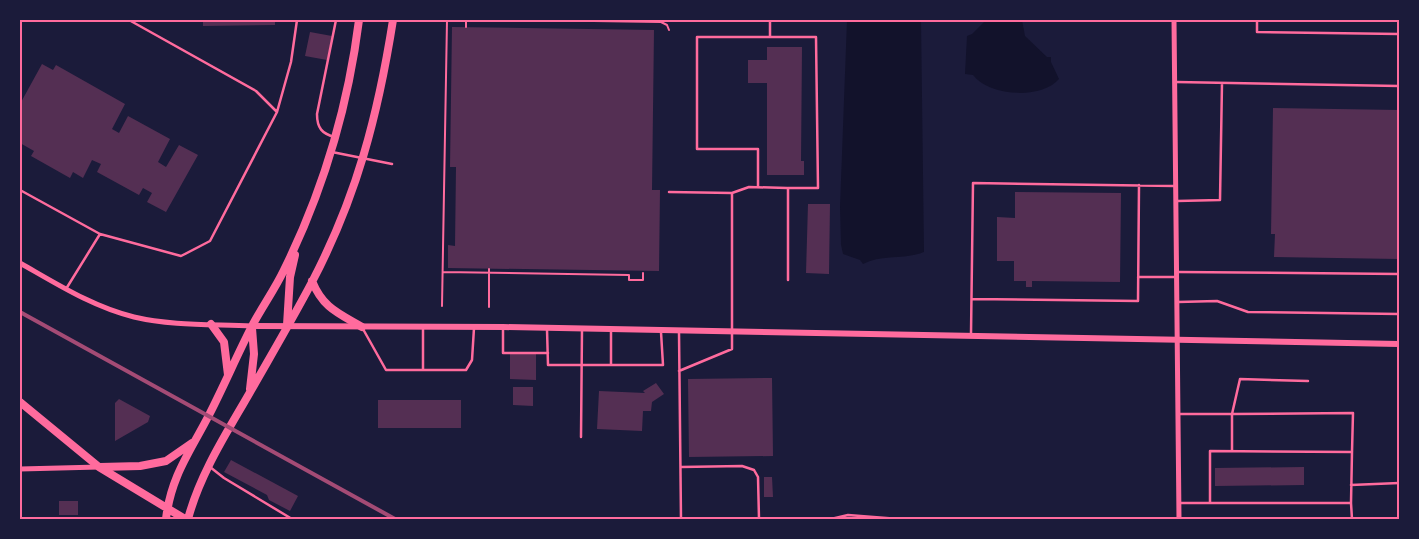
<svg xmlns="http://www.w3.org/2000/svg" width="1419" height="539" viewBox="0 0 1419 539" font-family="Arial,sans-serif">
<rect width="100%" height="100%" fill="#1b1b3a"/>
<!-- water -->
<path fill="#12122b" d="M847,20H921L924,252C904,260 882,254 863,264L860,260L843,254L841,245L840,207Z
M1005,20H1022L1025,36L1047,57H1051V62L1059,79C1041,100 989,96 973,75L965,74L967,36L972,34L984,22Z"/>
<!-- building -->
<path fill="#542f53" d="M203,20H275V25L203,26Z
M452,27L654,30L652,190H660L659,271L448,268V245L455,246L456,167H450Z
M310,32L332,36L327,60L305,56Z
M767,47H802L801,161H804V175H767V83H748V60H767Z
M42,64L53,70L56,65L125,104L112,129L119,133L128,116L170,139L158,162L166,167L179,145L198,155L166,212L147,202L152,193L143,188L139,195L97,172L101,164L92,160L83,178L73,172L70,178L31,156L34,151L20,143V104Z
M1273,108L1399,110V259L1274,257L1275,234H1271Z
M1015,192L1121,193L1120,282L1032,281V287H1026V281H1014V261H997V217L1015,218Z
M808,204H830L829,274L806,273Z
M510,352H536V380L510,379Z
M772,378L773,456L689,457L688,379Z
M656,383L664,394L652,402L651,411H643L642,431L597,429L599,391L645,393L643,391Z
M513,387H533V406L513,405Z
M119,399L150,416L148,422L115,441V403Z
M378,400H461V428H378Z
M231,460L298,496L290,511L269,500L267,495L224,472Z
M1304,467V485L1215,486V468Z
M764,477H772L773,497H764Z
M59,501H78V515H59Z"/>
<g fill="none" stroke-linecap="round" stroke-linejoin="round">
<!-- path -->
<path stroke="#ff6b9d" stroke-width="2" d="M526,20L661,22L667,25L669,30
M466,27V20
M443,272L629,275V280H643V273
M442,306L447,20
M489,307V269"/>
<!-- service -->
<path stroke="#ff6b9d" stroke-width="2.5" d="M1257,20V32L1399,34
M770,37V20
M1176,82L1399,86
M277,112L291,62L297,20
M335,137C322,134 317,128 317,114L336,20
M332,152L392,164
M758,187V149H697V37H816L818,188H788V280
M20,190L100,234
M669,192L732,193V349L679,371
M732,193L749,187L787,188
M1177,201L1220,200L1222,83
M1178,272L1399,274
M1138,277H1176
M66,289L100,234L181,256L210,241L277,112L256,91L129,20
M972,299L1138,301L1139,185
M1178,302L1217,301L1248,312L1399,314
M363,329L386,370H466L472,360L474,328
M503,329V353H548
M547,329L548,365H663L661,332
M611,329V365
M679,332L681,519
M971,334L973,183L1175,186
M423,370V329
M1179,414H1232L1240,379L1308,381
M581,437L582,329
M1232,451V414L1353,413L1352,452
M210,467L224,478L292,519
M681,467L742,466L754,470L758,477L759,519
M1351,485L1399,483
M1180,503H1351L1352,519
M1210,503V451L1352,452L1351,503
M831,519L848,515L899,519"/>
<!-- minor -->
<path stroke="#ff6b9d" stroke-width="5" d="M1174,20L1179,519
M20,263C57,284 93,307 134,317C172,326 214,324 252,326
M20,469L99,467"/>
<!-- tertiary -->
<path stroke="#ff6b9d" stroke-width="6" d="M252,326L503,327L1399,344"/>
<!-- secondary -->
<path stroke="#ff6b9d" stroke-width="8" d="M312,281C323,308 338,313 362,327
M211,324L224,342L228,375
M287,325L290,277L295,255
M250,389L254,354L252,328
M20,402L99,467L185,519
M100,467L140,466L166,461L192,443
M166,519C171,476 190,452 209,415C224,386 237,355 252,326C262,307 275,289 284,270C323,191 348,107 359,20
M188,519C200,474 226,434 249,394C270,357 292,320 312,282C357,196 378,115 393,20"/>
<!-- rail -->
<path stroke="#a44b75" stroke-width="4" d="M20,312L395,519"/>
</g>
<!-- border -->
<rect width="1419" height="539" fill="none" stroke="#1b1b3a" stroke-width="42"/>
<rect x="21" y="21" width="1377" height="497" fill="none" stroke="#ff6b9d" stroke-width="2"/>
</svg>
